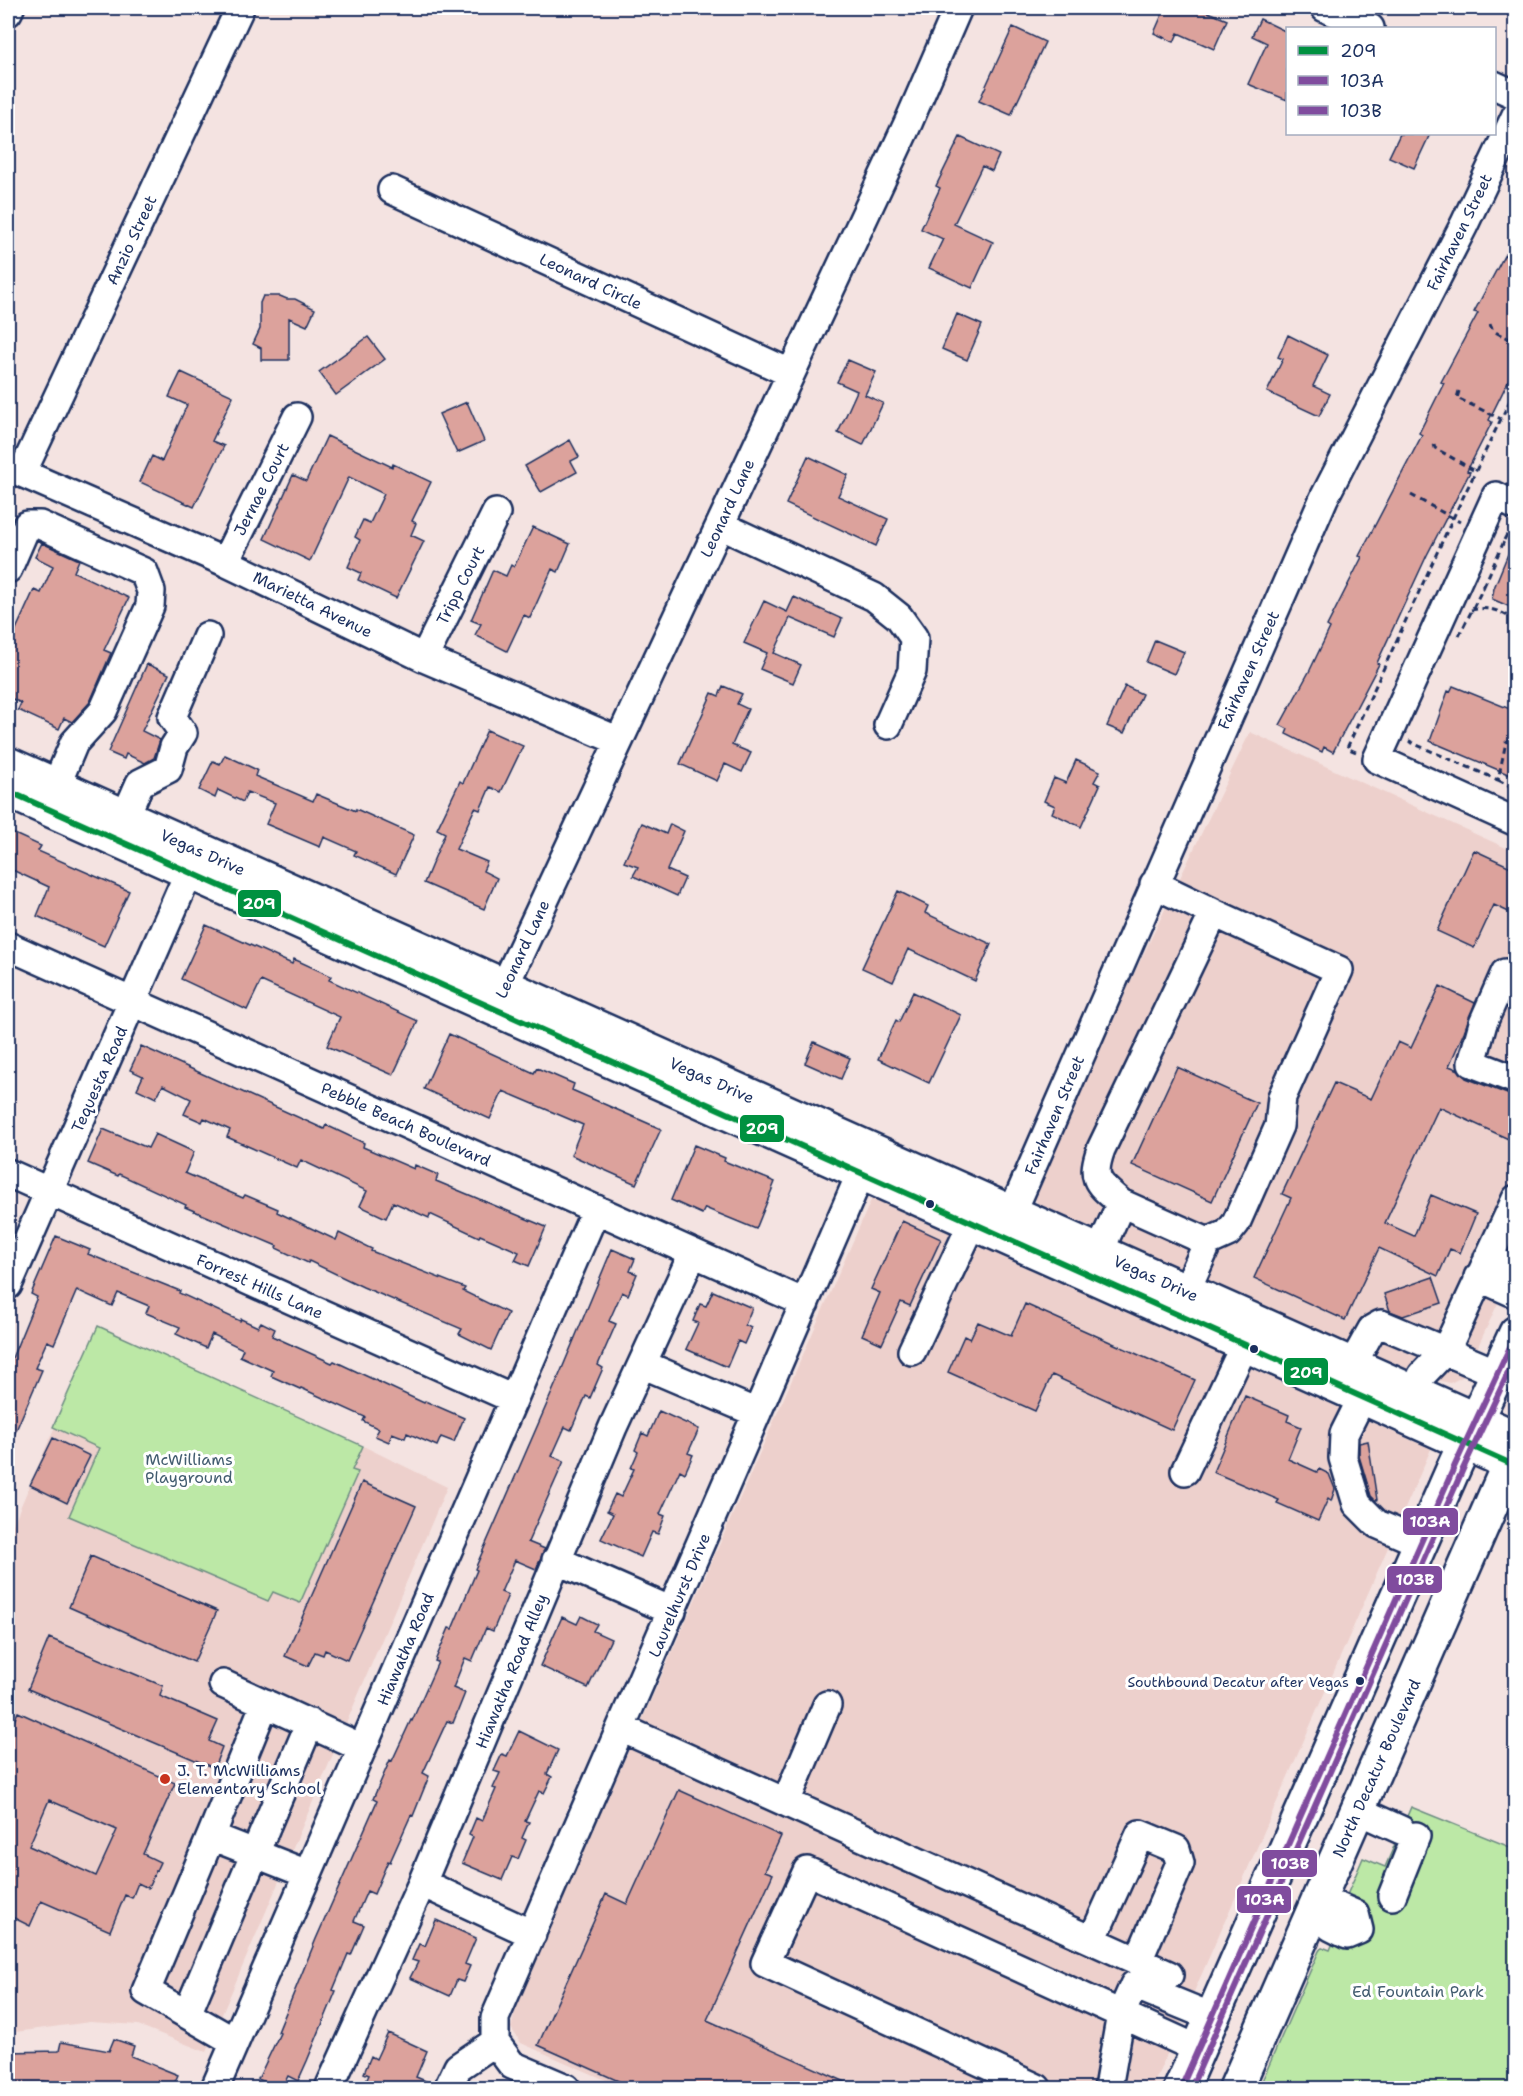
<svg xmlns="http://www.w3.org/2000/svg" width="1523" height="2096" viewBox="0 0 1523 2096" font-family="'Shantell Sans',sans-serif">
<rect width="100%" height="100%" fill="#f4e3e1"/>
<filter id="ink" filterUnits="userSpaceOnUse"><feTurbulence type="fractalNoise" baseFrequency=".0167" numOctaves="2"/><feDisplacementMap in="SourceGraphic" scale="12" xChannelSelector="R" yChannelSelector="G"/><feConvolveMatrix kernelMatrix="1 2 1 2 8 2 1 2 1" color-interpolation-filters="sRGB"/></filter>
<g filter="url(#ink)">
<!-- built -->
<path fill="#edd0cc" d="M1250,732L1515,852V1266L1475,1353L1470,1373L1450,1383L1421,1377L1038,1205L1031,1189Z
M872,1198L1431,1449L1152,2088H624L521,2043L511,2028L517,2004Z
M98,1326L363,1446L447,1487L206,2052L138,2025L90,2022L8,2033V1536Z"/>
<!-- green -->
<path fill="#bce8a6" stroke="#6c8c82" stroke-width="1.5" d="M98,1326L363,1446L352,1470L358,1472L300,1603L273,1592L268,1601L69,1516L99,1448L53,1427Z
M1411,1807L1515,1849V2088H1259L1319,1951L1322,1947L1330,1950L1352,1898L1347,1895L1363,1858L1385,1867Z"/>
<!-- building -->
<path fill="#dca29c" stroke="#1b2f5e" stroke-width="1.5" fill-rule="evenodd" d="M1165,8H1198L1227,20L1214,49L1178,33L1174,42L1154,33Z
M1260,19L1287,32V100L1248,84L1267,43L1252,36Z
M1013,27L1045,42L1011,115L979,101Z
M1400,134H1430L1414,168L1389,157Z
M960,137L999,155L992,171L982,166L954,224L993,242L972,288L929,268L943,239L921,229L940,188L936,186Z
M1505,254L1515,259V367L1489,420L1492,422L1467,471L1470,472L1427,555L1377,663L1379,664L1333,752L1324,747L1322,752L1286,734L1288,729L1280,725L1310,670L1330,628L1327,626L1362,557L1359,556L1422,435L1419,433L1444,383L1441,382L1478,313L1474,312Z
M263,296H280L287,299H295L315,309L307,326L289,318V360H261V348L253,344L260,329V303Z
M957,314L982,325L967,360L942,349Z
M1288,335L1328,355L1313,386L1330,394L1319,416L1267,392L1283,359L1278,357Z
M368,337L385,359L336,395L319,372Z
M848,360L876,372L865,395L883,403L863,445L838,433L857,391L837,382Z
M181,372L233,396L212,441L224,446L194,507L140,482L152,456L162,461L187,405L169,397Z
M467,402L484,441L457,453L439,414Z
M327,436L392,467L393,464L431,482L412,521L416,523L411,535L424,541L396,598L358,580L361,573L348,567L360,540L355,537L363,520L370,523L384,494L349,477L310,561L264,539L293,475L306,481Z
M570,440L579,457L571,461L577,472L541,492L525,466Z
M808,456L848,475L838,496L888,519L876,546L786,504Z
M533,527L570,544L558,572L552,569L530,618L524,615L507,651L475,635L481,624L471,620L493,570L506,576L511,565L514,567Z
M1515,537V609L1492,599L1494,588Z
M42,543L79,560L74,572L129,598L104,650L111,653L90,702L72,722L64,718L59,729L18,710L21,703L8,697V647L34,590L41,593L53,566L35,557Z
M794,597L842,619L834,637L790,618L774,653L801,665L793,683L760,669L767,653L744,643L764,601L787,612Z
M1155,640L1184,652L1174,674L1146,662Z
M147,664L169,674L142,731L160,740L154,758L145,763L126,754L124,759L108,752Z
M723,686L742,694L737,704L748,709L732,745L751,753L742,772L725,764L717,781L680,764L712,693L719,696Z
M1125,686L1142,694L1124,733L1107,726Z
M1453,686L1515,711V777L1430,741L1448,691L1450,692Z
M487,730L523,746L501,792L490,787L480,810L475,808L456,849L487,862L483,871L497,878L484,909L424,883L445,833L437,829L460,781L463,783Z
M225,755L257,770L255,776L313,801L316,794L356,811V809L414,835L396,874L354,855L356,851L324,837L320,847L266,824L275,803L247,792L243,802L218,790L215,798L199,790L213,761L220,764Z
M1076,760L1100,771L1094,782L1100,785L1081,827L1052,813L1055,806L1044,801L1054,778L1066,783Z
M642,823L666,834L670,824L684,831L667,870L685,878L677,896L633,876L638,867L624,862Z
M8,831L41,846L38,851L129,891L104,946L37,916L49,887L8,868Z
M1474,850L1515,869V915L1494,905L1474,948L1437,931Z
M898,891L928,906L925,913L991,944L975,981L908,949L893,982L862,968Z
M206,925L292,964L294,959L331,976L329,980L418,1021L393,1075L327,1046L340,1017L261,981L247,1010L181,979Z
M1440,986L1475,1003L1464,1032L1449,1066L1459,1070L1466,1078L1515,1097V1142L1439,1107L1385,1223L1414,1236L1431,1195L1476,1214L1460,1253L1450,1249L1438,1276L1379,1248L1345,1320L1254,1278L1291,1198L1282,1194L1334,1083L1371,1099L1398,1042L1411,1048Z
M913,992L961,1015L929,1083L878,1059L896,1020L899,1022Z
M449,1034L534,1073L537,1068L574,1084L572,1090L661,1129L636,1184L571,1155L583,1125L503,1091L490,1119L424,1089Z
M814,1042L850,1058L841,1079L805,1063Z
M141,1046L324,1129L326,1125L364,1143L363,1147L414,1169L415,1165L438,1175L436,1181L546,1227L529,1266L515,1260L519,1252L480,1235L479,1237L430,1214L429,1218L393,1202L386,1218L360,1206L367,1191L301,1160L297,1168L227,1137L230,1130L204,1118L202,1122L184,1114L191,1099L163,1085L156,1098L137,1089L143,1076L130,1070Z
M1177,1067L1257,1103L1212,1201L1132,1165Z
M103,1129L148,1148L155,1134L194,1152L185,1173L243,1198L245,1195L278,1209L277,1212L336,1240L339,1233L372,1249L371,1251L465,1288L463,1291L508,1313L491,1350L459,1334L462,1329L363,1287L309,1261L308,1263L276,1248L277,1246L185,1207L186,1205L119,1174L118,1176L88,1163Z
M694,1145L725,1158L724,1161L775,1182L756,1229L705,1208L702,1214L671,1200Z
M902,1221L941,1239L910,1306L901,1302L882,1344L862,1335L880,1293L871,1289Z
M56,1236L90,1250L88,1254L180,1291L179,1293L240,1321L241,1319L258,1327L261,1322L275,1329L272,1336L332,1363L334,1361L424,1403L425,1401L464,1418L454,1442L441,1437L437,1446L407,1433L405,1438L392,1433L389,1442L375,1436L379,1429L363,1421L365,1417L301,1388L300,1389L271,1376L273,1371L240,1356L243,1349L212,1334L206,1348L176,1334L180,1327L146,1313L149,1306L118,1293L112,1306L77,1290L54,1344L47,1341L35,1368L42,1370L8,1449V1368L37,1297L31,1294Z
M612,1249L635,1259L630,1271L637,1274L628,1295L622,1292L609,1321L616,1324L598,1365L603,1368L590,1398L586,1396L571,1430L565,1427L552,1456L564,1461L528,1542L545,1549L536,1569L515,1560L501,1592L508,1595L493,1631L486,1628L472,1661L465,1658L453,1688L465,1693L453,1723L447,1721L423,1773L429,1776L413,1816L411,1815L390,1862L388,1861L374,1894L367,1891L354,1921L364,1925L351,1955L348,1954L333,1990L336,1991L307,2061L298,2081L288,2076L282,2088H279L258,2079L280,2033L278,2032L316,1939L377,1801L373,1799L390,1760L392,1761L411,1720L412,1721L438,1662L435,1661L449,1628L452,1629L477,1570L475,1569L556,1383Z
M1433,1277L1442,1303L1403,1316L1390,1311L1384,1294Z
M713,1291L752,1308L745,1325L751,1328L744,1344L738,1341L727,1367L686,1349L698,1323L693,1321L700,1304L706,1306Z
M1025,1304L1195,1380L1172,1430L1052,1375L1035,1411L948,1372L964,1336L970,1339L978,1322L1011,1336Z
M1245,1396L1289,1415L1287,1421L1301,1427L1288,1459L1317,1472L1319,1469L1329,1474L1335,1489L1331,1501L1328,1499L1318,1521L1277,1503L1279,1500L1213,1472Z
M659,1411L699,1429L688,1453L693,1455L685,1473L680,1470L660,1514L665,1516L658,1534L652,1532L641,1557L601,1539L613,1514L607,1511L615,1494L621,1497L634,1469L631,1468L638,1452L635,1450L642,1433L648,1436Z
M53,1438L90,1456L67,1503L30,1485Z
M1368,1441L1377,1500H1375L1371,1496L1359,1456V1443Z
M362,1482L416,1506L347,1660L325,1650L323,1655L315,1652L308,1666L285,1656Z
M91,1556L217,1611L194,1662L69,1607Z
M581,1616L597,1624L593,1631L611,1639L588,1688L540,1666L562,1617L577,1624Z
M49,1638L163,1686L160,1696L218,1721L209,1741L222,1747L214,1768L28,1689Z
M18,1712L175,1783L143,1854L160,1862L148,1888L138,1883L132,1898L125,1895L110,1931L41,1901L30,1926L8,1915V1735ZM49,1800L117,1830L96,1876L29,1846Z
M519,1731L558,1750L547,1774L552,1777L544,1793L539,1791L525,1821L529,1822L522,1838L526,1840L518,1859L512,1857L502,1880L462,1863L473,1837L469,1835L476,1818L482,1821L496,1789L493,1788L500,1773L494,1771L502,1754L507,1756Z
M679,1790L781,1836L765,1871L773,1874L707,2020L859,2088H634L538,2045L606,1894L627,1904Z
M436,1920L476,1938L465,1964L470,1966L463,1982L457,1980L450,1996L410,1978L418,1962L412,1960L419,1944L425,1946Z
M388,2033L427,2051L416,2077L433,2084L432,2088H363L369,2075L364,2073L371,2056L376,2059Z
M114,2039L134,2046L131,2056L178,2075L172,2088H104L86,2082L85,2088H80L42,2081V2088H8V2052L59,2051L61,2042L109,2051Z"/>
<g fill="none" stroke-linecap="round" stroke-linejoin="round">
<defs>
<path id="minor" d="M1325,8L1370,28
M8,12L10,8
M1494,85L1516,95
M392,190L790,373
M8,467L225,562L424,658L619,741
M22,473L240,8
M1516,506L1496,496L1377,759L1516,822
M720,525L874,597L899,617L914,638L912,671L888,725
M225,562L297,417
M8,569L27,525H40L144,572L151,591L150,606L103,711L74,743L56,786
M424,658L496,513
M125,817L140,783L168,769L174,747L183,733L172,717L207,636
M1154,884L1214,913
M8,946L805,1303
M1516,976L1505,973L1483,1023L1472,1063L1516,1080
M496,1004L909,121L958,8
M8,1173L513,1399
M1121,1203L1208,1242
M1004,1231L1324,498L1464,225L1516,115
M1099,1253L1121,1203C1098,1183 1090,1180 1101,1149L1214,913L1339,970L1282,1097L1279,1126L1236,1223L1228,1233L1208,1242L1186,1291
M1488,1258L1516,1271
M1478,1277L1516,1294
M8,1285L189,872
M912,1351L981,1205
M642,1364L757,1413
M1352,1365L1372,1329L1381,1324L1497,1373
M1415,1393L1422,1375L1446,1350L1516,1199
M1362,1398L1344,1434L1343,1458L1357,1504L1377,1524L1421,1543
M1185,1471L1245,1344
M556,1560L672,1611
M223,1684L362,1748
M621,1728L1169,1975
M786,1802L827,1705
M1357,1810L1401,1830
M211,1836L265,1703
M422,1883L532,1934
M1392,1896L1416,1836
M1339,1907L1355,1914L1359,1930L1347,1935L1331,1927L1329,1914Z
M1092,1940L1140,1834L1176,1849L1180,1863L1138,1961
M187,2014L310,1723
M235,2042L146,1991L211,1836L307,1874
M495,2042V2018L869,1154
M495,2042L512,2065L566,2088
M215,2088L596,1209
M329,2088L422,1883L613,1427L693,1253
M448,2088L458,2067L495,2042
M1037,2088L765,1963L807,1871L1198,2049
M1108,2088L1121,2014L1134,1985L1212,2017"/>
<path id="major" d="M8,764L1516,1438
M8,791L1516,1466
M1181,2088L1455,1465L1516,1333
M1236,2088L1516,1448"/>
</defs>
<!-- minor casing -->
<use href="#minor" stroke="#1b2f5e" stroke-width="32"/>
<!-- major casing -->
<use href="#major" stroke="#1b2f5e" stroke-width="38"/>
<!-- path -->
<path stroke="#1b2f5e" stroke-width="3" stroke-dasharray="6 4.5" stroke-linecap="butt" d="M1490,324C1492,334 1507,337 1516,341
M1459,391L1457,398L1501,419
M1434,444L1435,448L1475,471
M1411,495L1460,522
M1504,540L1510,529L1516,531
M1484,586L1505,539
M1471,610C1490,606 1500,611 1516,621
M1459,636L1484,586L1481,585
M1411,740L1410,742L1498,780L1506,742L1515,737
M1356,752L1347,748L1453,518L1516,388
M1498,780L1516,789"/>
<!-- minor -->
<use href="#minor" stroke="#fff" stroke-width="27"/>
<!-- major -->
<use href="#major" stroke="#fff" stroke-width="33"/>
<defs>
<path id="bus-1" d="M8,791L1516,1466"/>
<path id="bus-2" d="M1181,2088L1455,1465L1516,1334"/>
<path id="bus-3" d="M1191,2088L1463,1469L1516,1356"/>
</defs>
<!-- bus-1 casing -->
<use href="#bus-1" stroke="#fff" stroke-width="10"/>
<!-- bus-2 casing -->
<use href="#bus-2" stroke="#fff" stroke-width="10"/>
<!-- bus-3 casing -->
<use href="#bus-3" stroke="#fff" stroke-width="10"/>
<!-- bus-1 -->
<use href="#bus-1" stroke="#009140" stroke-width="6"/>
<!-- bus-2 -->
<use href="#bus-2" stroke="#804c9e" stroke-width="6"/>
<!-- bus-3 -->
<use href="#bus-3" stroke="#804c9e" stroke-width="6"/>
</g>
</g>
<!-- markers -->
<g fill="#1b2f5e" stroke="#fff" stroke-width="2">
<circle cx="930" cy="1204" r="5"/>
<circle cx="1254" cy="1349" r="5"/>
<circle cx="1360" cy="1681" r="5"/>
</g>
<circle fill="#c8321e" stroke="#fff" stroke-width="2" cx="165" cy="1779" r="6"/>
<g text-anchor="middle" stroke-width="6" stroke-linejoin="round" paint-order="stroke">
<!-- bus labels -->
<g font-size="14" fill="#1b2f5e" stroke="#fff" text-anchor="end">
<text x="1349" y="1687">Southbound Decatur after Vegas</text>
</g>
<!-- street labels -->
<g font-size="16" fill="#1b2f5e" stroke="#fff">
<text transform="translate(1459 232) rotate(-64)" y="6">Fairhaven Street</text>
<text transform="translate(131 240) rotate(-65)" y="6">Anzio Street</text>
<text transform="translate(591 281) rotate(25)" y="6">Leonard Circle</text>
<text transform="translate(261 489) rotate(-63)" y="6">Jernae Court</text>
<text transform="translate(727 508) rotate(-65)" y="6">Leonard Lane</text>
<text transform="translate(460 585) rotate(-63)" y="6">Tripp Court</text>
<text transform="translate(313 604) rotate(26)" y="6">Marietta Avenue</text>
<text transform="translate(1248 670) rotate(-66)" y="6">Fairhaven Street</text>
<text transform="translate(203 852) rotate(24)" y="6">Vegas Drive</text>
<text transform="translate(522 949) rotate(-65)" y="6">Leonard Lane</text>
<text transform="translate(99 1079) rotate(-66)" y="6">Tequesta Road</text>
<text transform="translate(712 1080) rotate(24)" y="6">Vegas Drive</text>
<text transform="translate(1054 1115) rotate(-67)" y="6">Fairhaven Street</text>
<text transform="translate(406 1124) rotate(24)" y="6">Pebble Beach Boulevard</text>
<text transform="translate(1156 1278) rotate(24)" y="6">Vegas Drive</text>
<text transform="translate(260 1286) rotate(24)" y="6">Forrest Hills Lane</text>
<text transform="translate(679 1595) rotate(-67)" y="6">Laurelhurst Drive</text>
<text transform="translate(405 1649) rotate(-67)" y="6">Hiawatha Road</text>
<text transform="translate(511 1671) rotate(-68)" y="6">Hiawatha Road Alley</text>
<text transform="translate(1376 1768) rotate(-66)" y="6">North Decatur Boulevard</text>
</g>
<!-- park labels -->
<g font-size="16" fill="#435d70" stroke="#fff">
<text x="189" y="1465">McWilliams<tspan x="189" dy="18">Playground</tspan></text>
<text x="1418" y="1997">Ed Fountain Park</text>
</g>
<!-- poi labels -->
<g font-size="16" fill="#1b2f5e" stroke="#fff" text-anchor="start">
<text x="177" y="1776">J. T. McWilliams<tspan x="177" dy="18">Elementary School</tspan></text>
</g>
</g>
<g stroke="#fff" stroke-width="2">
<rect x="237" y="889" width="45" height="29" rx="6" fill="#009140"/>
<rect x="739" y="1114" width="46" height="29" rx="6" fill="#009140"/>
<rect x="1283" y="1357" width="46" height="29" rx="6" fill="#009140"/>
<rect x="1402" y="1507" width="57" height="29" rx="6" fill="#804c9e"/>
<rect x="1386" y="1565" width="57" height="29" rx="6" fill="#804c9e"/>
<rect x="1261" y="1849" width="57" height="29" rx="6" fill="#804c9e"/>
<rect x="1236" y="1885" width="56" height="29" rx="6" fill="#804c9e"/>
</g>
<g font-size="16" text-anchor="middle" font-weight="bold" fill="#fff">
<text x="259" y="909">209</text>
<text x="762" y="1134">209</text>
<text x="1306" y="1378">209</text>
<text x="1430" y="1527">103A</text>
<text x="1415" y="1585">103B</text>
<text x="1290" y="1869">103B</text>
<text x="1264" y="1905">103A</text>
</g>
<!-- margin -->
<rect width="1523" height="2096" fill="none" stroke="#fff" stroke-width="30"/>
<rect x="15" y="15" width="1493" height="2066" fill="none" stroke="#1b2f5e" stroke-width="2" filter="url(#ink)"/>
<!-- legend -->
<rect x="1286" y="27" width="210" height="108" fill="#ffffff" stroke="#a4acbf" stroke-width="1.5"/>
<rect x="1298" y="46" width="30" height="9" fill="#009140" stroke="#a4acbf" stroke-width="1.5"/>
<text x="1340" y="57" font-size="18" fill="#1b2f5e">209</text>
<rect x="1298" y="76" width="30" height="9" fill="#804c9e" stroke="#a4acbf" stroke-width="1.5"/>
<text x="1340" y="87" font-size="18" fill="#1b2f5e">103A</text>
<rect x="1298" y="106" width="30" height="9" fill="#804c9e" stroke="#a4acbf" stroke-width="1.5"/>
<text x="1340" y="117" font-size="18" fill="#1b2f5e">103B</text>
</svg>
